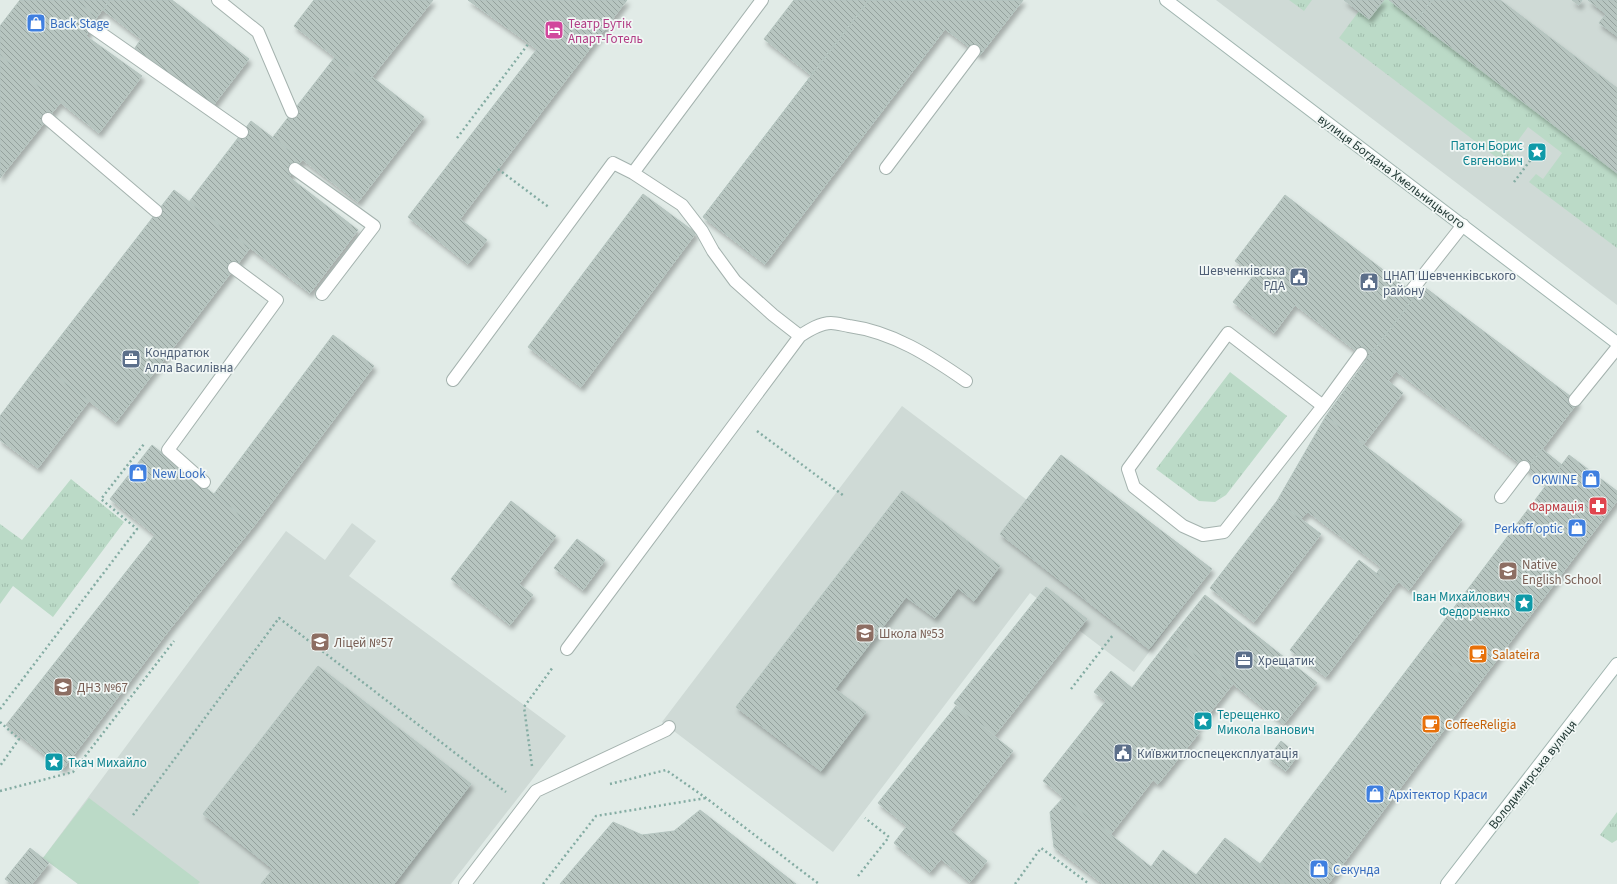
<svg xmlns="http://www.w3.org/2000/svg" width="1617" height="884" viewBox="0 0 1617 884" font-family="'Source Sans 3',sans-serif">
<defs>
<pattern id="grass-tufts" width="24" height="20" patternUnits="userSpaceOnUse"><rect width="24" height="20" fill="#bbdac7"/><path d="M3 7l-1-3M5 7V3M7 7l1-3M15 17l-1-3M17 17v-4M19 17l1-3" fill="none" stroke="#a0bcac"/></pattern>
<pattern id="building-back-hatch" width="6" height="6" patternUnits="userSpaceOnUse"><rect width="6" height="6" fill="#b7c5c0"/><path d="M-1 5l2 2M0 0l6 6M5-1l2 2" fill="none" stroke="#94a19d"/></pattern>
<filter id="shadow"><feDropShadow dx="2.5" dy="4.5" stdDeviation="2" flood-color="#0004"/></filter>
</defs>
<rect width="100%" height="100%" fill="#e1ebe7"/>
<!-- built -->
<path fill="#cfdad6" d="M1216,0H1617V305Z
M902,406L1027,500L1061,455L1212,569L1134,672L1030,593L833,852L662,722Z
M352,523L376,541L349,576L566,736L451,884H78L43,858L286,531L325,560Z"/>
<!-- grass -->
<path fill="url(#grass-tufts)" d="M1289,0H1312L1304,11Z
M1384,0H1389L1617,173V248L1529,182L1536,174L1543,179L1562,153L1528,127L1509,153L1516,158L1509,167L1339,38L1359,11L1369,19Z
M1230,372L1287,416L1226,495L1215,502L1199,501L1156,469Z
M71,479L124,522L53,617L13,586L0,604V524L22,540Z
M1617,812V840L1612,843L1600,835Z"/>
<!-- pitch -->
<path fill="#bbdac7" d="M89,798L200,882L198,884H78L43,858Z"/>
<!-- building -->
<path fill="url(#building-back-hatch)" stroke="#b4c4bf" filter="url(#shadow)" d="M20,0H75L97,17L86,36L142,76L99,133L0,55V26Z
M75,0H110L97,17Z
M110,0H172L249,59L212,107L135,48L141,39L103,10Z
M314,0H433L368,82L294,26Z
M468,0H627L460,219L487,240L468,264L408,217L537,49Z
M794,0H869L811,75L764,39Z
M869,0H1023L980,55L945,29L765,264L703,217Z
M869,0H1023L980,55L945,29L765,264L703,217Z
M1344,0H1384L1369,19Z
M1389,0H1432L1416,21Z
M1432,0H1500L1617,88V173L1416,21Z
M1572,0H1582L1579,5Z
M1588,0H1617V36L1599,23L1606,14Z
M0,55L60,103L0,178Z
M335,57L368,82L372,77L424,117L358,202L273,137Z
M251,121L302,160L289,177L358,230L310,293L189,202Z
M174,190L250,248L116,422L40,363Z
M643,194L696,233L581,387L528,347Z
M1285,195L1416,295L1367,359L1295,305L1274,333L1233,302L1254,275L1235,261Z
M1423,286L1578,402L1527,469L1396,371L1388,381L1403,393L1363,445L1326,416L1367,359Z
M333,335L374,366L254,526L214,494Z
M40,363L89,401L38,468L0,440V416Z
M1326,416L1462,520L1409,590L1399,582L1394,587L1376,574L1381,567L1308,512L1301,519L1277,501Z
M152,445L254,526L170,629L63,769L6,725L155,535L110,499Z
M1542,449L1562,465L1547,485L1527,469Z
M1061,455L1212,569L1149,649L1000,534Z
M1569,455L1617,491V501L1477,686L1425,646Z
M902,491L1000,566L974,601L958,588L935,618L906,597L835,689L866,712L821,771L736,707Z
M511,501L556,536L519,584L533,595L510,625L451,579Z
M1277,501L1321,534L1254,622L1210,588Z
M577,539L605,560L583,590L554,568Z
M1359,560L1394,587L1326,677L1290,650Z
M1046,587L1087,619L995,735L954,703Z
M1205,595L1317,683L1284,724L1172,636Z
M1172,636L1233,684L1196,730L1199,733L1166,774L1158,784L1153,780L1111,834L1043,781L1106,701L1094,692L1111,671L1132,688Z
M1425,646L1477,686L1328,884H1287L1260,864Z
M318,666L471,784L394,884H261L273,869L203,814Z
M956,706L1013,751L950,830L987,861L970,882L941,859L930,872L894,843L907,826L878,803Z
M1281,741L1298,755L1286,771L1268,758Z
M1064,797L1151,867L1163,850L1196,875L1225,838L1287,884H1103L1054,847L1050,812Z
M700,810L796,884H560L613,822L642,835L674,831Z
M30,848L49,863L32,884H12L5,879Z"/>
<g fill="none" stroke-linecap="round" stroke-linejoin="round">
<defs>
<path id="lane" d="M218,0L258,32L292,112
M92,27L242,132
M48,119L156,211
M886,168L974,51
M295,169L374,226L322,294
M633,173L762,0
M1411,291L1463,225
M453,380L613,163L633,173L682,205L702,231L713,251L735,281L773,315L800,336
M1575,400L1617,348
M1323,406L1228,333L1128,469L1134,487L1183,526L1203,535L1224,532L1323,406L1361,354
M204,482L168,450L277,300L234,268
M1501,497L1524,467
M567,649L800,336C809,330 820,323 831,323C837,323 843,325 849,326C893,332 930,356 966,381
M465,884L536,791L666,730L669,727"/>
<path id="secondary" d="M1166,0L1617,343
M1447,884L1617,664"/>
</defs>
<!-- lane casing -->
<use href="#lane" stroke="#a4b2ae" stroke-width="14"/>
<!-- secondary casing -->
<use href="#secondary" stroke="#a1b5b0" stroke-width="14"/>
<!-- path -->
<path stroke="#84aca3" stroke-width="2.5" stroke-dasharray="2 3" stroke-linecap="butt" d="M457,138L529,43
M498,169L550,208
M1514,182L1532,158
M757,431L844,496
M1071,689L1113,635
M0,709L137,529L101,499L144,444
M0,722L19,739L0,766
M532,766L524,707L553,667
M610,784L666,770L706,798L819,884
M0,791L73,772L174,641
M133,815L279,618L506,792
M858,876L889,837L865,818
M543,884L596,816L706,798
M1015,884L1041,848L1089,884"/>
<!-- lane -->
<use href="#lane" stroke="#fff" stroke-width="12"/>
<!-- secondary -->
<use href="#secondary" stroke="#fff" stroke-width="12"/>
</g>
<!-- icons -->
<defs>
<symbol id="shop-square" viewBox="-11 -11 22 22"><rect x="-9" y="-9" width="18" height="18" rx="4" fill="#3f7fe0" stroke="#f1f7f5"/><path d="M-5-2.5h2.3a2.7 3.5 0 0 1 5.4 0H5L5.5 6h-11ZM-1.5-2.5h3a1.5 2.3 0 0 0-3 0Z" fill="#fff"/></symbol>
<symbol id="hotel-square" viewBox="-11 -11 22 22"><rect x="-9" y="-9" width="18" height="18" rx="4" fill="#d1479c" stroke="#f1f7f5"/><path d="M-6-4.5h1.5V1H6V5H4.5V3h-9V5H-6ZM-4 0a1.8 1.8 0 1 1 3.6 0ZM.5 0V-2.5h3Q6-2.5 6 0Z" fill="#fff"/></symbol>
<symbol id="sight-square" viewBox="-11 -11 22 22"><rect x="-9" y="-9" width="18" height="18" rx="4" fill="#0f9aa8" stroke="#f1f7f5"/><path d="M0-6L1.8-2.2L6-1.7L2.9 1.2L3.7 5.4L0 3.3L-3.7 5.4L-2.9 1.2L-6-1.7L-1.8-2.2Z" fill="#fff"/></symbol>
<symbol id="civic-square" viewBox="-11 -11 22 22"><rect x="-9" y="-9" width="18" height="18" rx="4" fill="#5c6f8a" stroke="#f1f7f5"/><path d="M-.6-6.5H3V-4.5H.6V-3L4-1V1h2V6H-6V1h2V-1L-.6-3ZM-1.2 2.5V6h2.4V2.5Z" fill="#fff"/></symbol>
<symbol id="office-square" viewBox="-11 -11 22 22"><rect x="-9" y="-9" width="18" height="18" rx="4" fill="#5c6f8a" stroke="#f1f7f5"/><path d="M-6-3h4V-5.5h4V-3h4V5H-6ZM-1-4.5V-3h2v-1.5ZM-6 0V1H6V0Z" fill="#fff"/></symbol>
<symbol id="pharmacy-square" viewBox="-11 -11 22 22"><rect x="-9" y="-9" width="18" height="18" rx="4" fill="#e0444e" stroke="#f1f7f5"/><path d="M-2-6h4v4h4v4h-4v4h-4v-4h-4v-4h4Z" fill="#fff"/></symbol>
<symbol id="school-square" viewBox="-11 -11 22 22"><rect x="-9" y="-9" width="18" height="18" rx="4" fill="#8d6e63" stroke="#f1f7f5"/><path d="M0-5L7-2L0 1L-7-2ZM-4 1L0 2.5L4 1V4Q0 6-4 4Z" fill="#fff"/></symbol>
<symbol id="cafe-square" viewBox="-11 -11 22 22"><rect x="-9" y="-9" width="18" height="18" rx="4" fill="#e8710a" stroke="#f1f7f5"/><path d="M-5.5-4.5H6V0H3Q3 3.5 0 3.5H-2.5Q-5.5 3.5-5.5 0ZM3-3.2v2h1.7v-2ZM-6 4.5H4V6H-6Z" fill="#fff"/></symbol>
</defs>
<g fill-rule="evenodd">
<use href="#shop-square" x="25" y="12" width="22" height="22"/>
<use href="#hotel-square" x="543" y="19" width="22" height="22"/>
<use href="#sight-square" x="1526" y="141" width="22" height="22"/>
<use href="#civic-square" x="1288" y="266" width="22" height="22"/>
<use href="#civic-square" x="1358" y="271" width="22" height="22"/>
<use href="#office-square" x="120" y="348" width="22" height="22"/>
<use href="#shop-square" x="127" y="462" width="22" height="22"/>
<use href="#shop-square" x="1580" y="468" width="22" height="22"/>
<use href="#pharmacy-square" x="1587" y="495" width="22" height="22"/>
<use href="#shop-square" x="1566" y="517" width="22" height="22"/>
<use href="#school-square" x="1497" y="560" width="22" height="22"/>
<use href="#sight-square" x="1513" y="592" width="22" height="22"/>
<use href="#school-square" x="854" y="622" width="22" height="22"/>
<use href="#school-square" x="309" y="631" width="22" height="22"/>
<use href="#cafe-square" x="1467" y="643" width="22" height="22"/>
<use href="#office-square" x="1233" y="649" width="22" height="22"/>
<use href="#school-square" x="52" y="676" width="22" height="22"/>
<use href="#sight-square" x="1192" y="710" width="22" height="22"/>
<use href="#cafe-square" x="1420" y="713" width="22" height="22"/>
<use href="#civic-square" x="1112" y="742" width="22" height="22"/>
<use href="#sight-square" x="43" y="751" width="22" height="22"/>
<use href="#shop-square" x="1364" y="783" width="22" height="22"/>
<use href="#shop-square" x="1308" y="858" width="22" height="22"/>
</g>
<g text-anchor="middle" stroke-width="3.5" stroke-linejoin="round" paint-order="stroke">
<!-- shop labels -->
<g font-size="13" fill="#366cbe" stroke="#f1f7f5" text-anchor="start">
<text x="50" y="28">Back Stage</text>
<text x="152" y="478">New Look</text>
<text x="1577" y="484" text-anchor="end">OKWINE</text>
<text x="1563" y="533" text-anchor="end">Perkoff optic</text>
<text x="1389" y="799">Архітектор Краси</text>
<text x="1333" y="874">Секунда</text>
</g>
<!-- hotel labels -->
<g font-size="13" fill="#b23c85" stroke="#f1f7f5" text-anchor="start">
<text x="568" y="28">Театр Бутік<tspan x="568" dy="15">Апарт-Готель</tspan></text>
</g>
<!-- culture labels -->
<g font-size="13" fill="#0d838f" stroke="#f1f7f5" text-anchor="end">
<text x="1523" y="150">Патон Борис<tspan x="1523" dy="15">Євгенович</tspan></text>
<text x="1510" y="601">Іван Михайлович<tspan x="1510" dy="15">Федорченко</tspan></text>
<text x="1217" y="719" text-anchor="start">Терещенко<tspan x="1217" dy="15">Микола Іванович</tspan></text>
<text x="68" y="767" text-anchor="start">Ткач Михайло</text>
</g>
<!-- street labels -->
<g font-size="13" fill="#233a36" stroke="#f1f7f5">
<text transform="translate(1392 171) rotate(37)" y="5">вулиця Богдана Хмельницького</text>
<text transform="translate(1532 774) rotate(-52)" y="5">Володимирська вулиця</text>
</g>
<!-- service labels -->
<g font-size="13" fill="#4e5e75" stroke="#f1f7f5" text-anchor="start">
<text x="1285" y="275" text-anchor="end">Шевченківська<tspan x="1285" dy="15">РДА</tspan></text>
<text x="1383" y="280">ЦНАП Шевченківського<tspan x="1383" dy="15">району</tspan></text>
<text x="145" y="357">Кондратюк<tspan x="145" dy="15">Алла Василівна</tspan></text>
<text x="1258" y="665">Хрещатик</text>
<text x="1137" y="758">Київжитлоспецексплуатація</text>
</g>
<!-- health labels -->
<g font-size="13" fill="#be3a42" stroke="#f1f7f5" text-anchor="end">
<text x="1584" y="511">Фармація</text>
</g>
<!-- education labels -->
<g font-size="13" fill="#785e54" stroke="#f1f7f5" text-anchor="start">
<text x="1522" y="569">Native<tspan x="1522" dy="15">English School</tspan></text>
<text x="879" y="638">Школа №53</text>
<text x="334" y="647">Ліцей №57</text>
<text x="77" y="692">ДНЗ №67</text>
</g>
<!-- food labels -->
<g font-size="13" fill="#c56008" stroke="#f1f7f5" text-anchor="start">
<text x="1492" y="659">Salateira</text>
<text x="1445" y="729">CoffeeReligia</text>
</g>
</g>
</svg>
